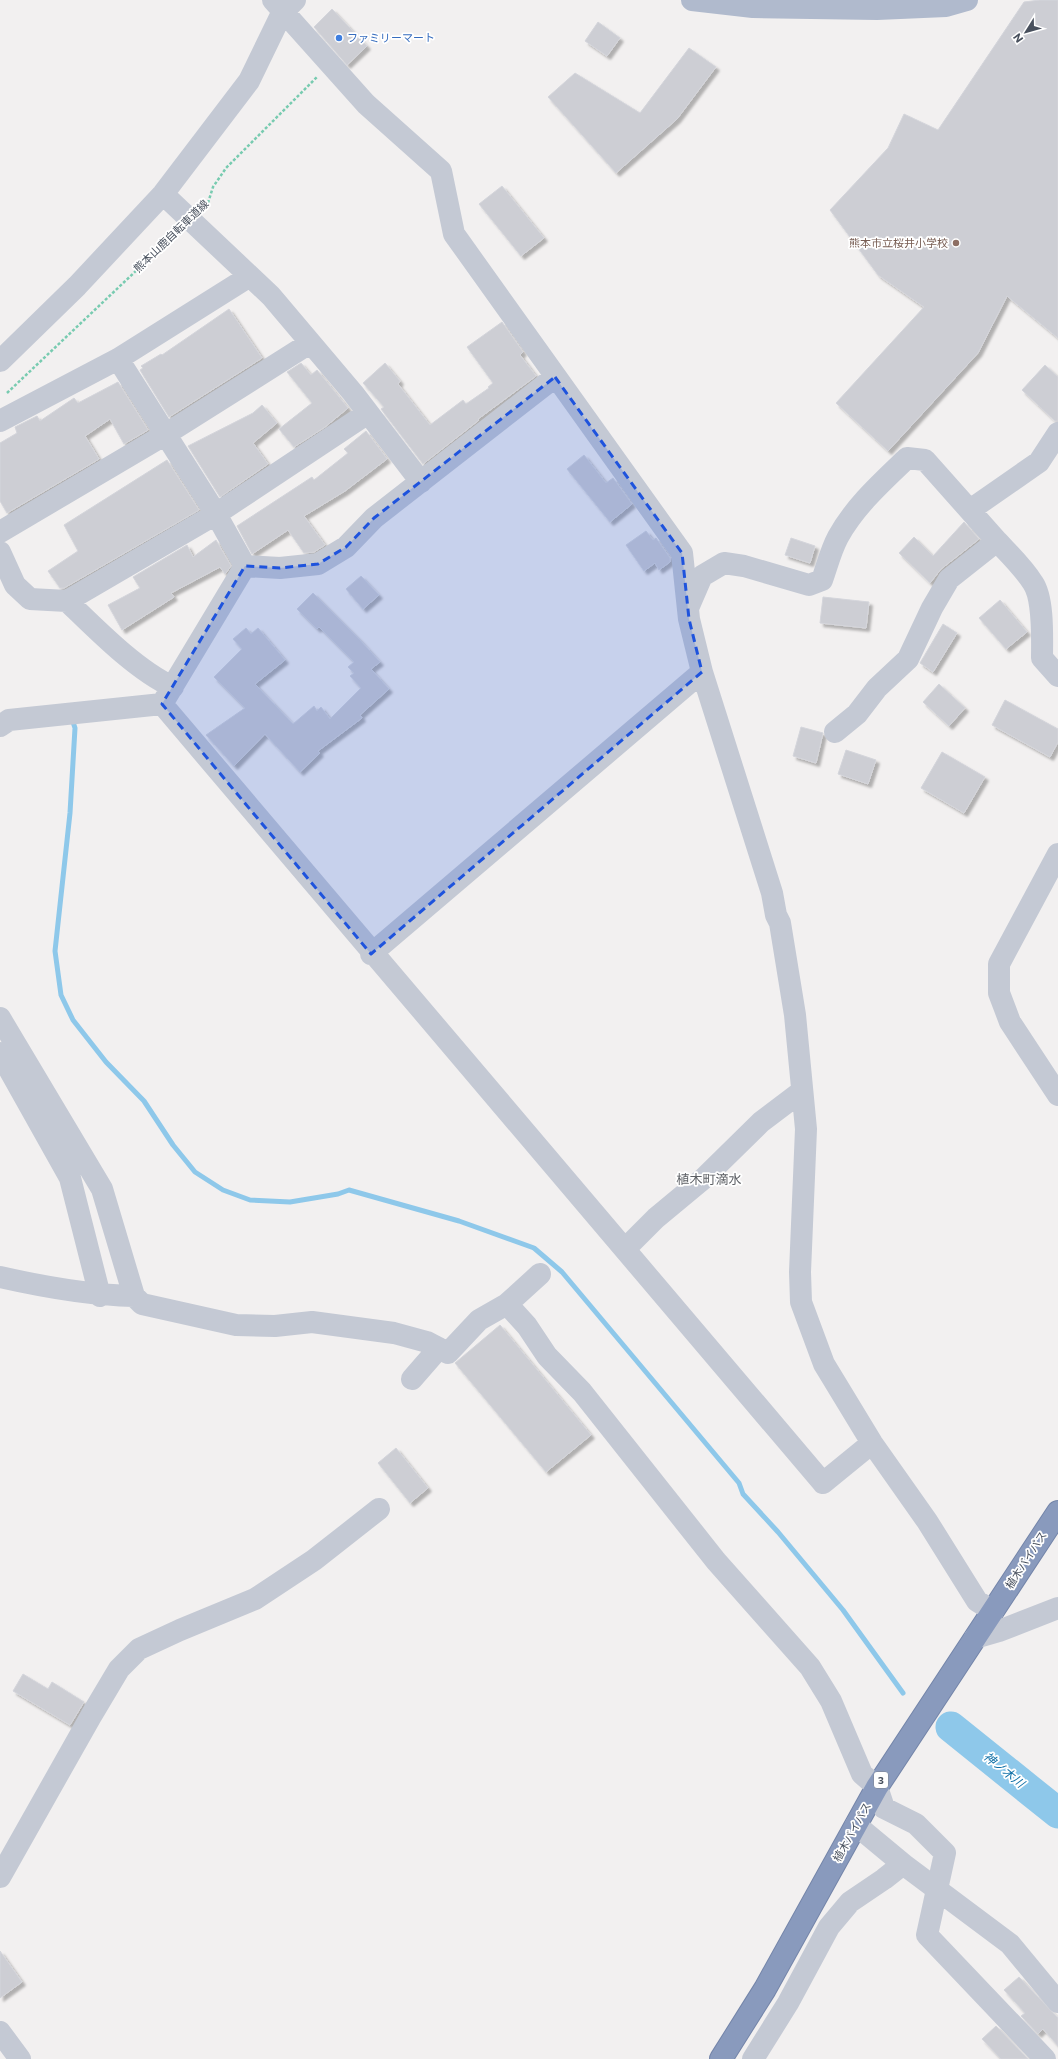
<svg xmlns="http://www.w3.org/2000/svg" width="1058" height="2059" viewBox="0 0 1058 2059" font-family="Commissioner,'Noto Sans JP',sans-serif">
<defs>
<filter id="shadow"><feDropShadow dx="3.5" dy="3.5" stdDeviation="1" flood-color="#0004"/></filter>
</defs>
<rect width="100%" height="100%" fill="#f2f0f0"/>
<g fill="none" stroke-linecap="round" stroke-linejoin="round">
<!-- stream -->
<path stroke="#8ec8ea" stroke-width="5" d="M72,719L75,728L70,813L55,951L61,995L73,1020L106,1062L144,1101L173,1145L195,1172L223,1190L250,1200L290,1202L338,1194L349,1190L459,1221L534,1248L562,1272L739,1483L743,1494L778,1532L843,1610L903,1693"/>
<!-- river -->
<path stroke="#8ec8ea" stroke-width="31" d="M951,1727L1058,1813"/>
</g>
<!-- building -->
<path fill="#cdced4" stroke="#d4d5db" filter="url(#shadow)" d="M1040,0H1058V338L1007,296L978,353L888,451L836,403L924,307L878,275L830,210L888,148L904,114L938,130L1024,2Z
M332,9L367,46L347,65L314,27Z
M598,22L620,38L607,56L585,41Z
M689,48L716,67L677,119L616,173L548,97L575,73L640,113Z
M502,186L544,238L521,256L479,204Z
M229,309L262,358L169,417L140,370L143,368L141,366L161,354L162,355Z
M502,322L523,352L520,355L536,376L478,419L479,420L423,464L381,409L384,407L363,383L385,363L400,381L398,384L430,425L463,400L466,404L489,388L488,387L493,383L467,347Z
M301,363L311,375L317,370L348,408L325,427L294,447L279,429L312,403L287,372Z
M1045,365L1058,377V421H1055L1022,390Z
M118,382L148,430L124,444L110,419L85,436L99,459L7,513L0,501V443L17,433L15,427L37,416L40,421L74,398L78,403Z
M262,405L277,423L253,443L268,464L220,497L188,446L253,413Z
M366,431L387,459L345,491L304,516L325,545L314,552L304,553L288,530L252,554L237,526L312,477L314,480L348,453L344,449Z
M584,455L606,483L613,478L632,504L610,522L567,469Z
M167,460L199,510L64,588H60L48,571L78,551L64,525Z
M964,522L979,539L941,569L930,583L899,553L914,537L933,556Z
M646,531L653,540L656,538L670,558V562L659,570L655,563L644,571L626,545Z
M791,538L815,546L810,563L785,555Z
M216,540L231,566L226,573L225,574L220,567L171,593L174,597L122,630L108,605L140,588L133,577L187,545L193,557Z
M361,576L379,595L363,609L346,589Z
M313,593L359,639L380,662L371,669L389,689L360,715L362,718L318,751L320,753L300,772L265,734L234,766L206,735L245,708L214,677L242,649L233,639L246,628L251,634L258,628L285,660L255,684L293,724L314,706L317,711L321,707L330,719L361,688L350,676L354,673L348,667L354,662L319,627L317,629L297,609Z
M823,597L869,602L866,628L820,623Z
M1000,600L1027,632L1006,649L979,618Z
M943,624L957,633L933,672L920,663Z
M939,684L965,708L949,726L923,702Z
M1005,700L1058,729V742L1050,757L992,725Z
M801,727L823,733L816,763L793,756Z
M846,750L876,760L868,784L838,774Z
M942,752L985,777L964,813L921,788Z
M500,1325L591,1435L546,1472L455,1363Z
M396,1448L428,1488L410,1503L378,1463Z
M23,1674L48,1689L52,1682L84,1702L70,1725L13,1691Z
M0,1951L22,1982L0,1998Z
M1019,1977L1058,2018V2046L1043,2029L1038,2034L1021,2016L1025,2013L1004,1990Z
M996,2026L1028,2059H1001L982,2039Z"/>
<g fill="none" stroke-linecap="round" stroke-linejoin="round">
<defs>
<path id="highway" d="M721,2059L765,1989L877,1787L1058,1512"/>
</defs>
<!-- highway casing -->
<use href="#highway" stroke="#7485a9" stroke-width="24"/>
<!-- path -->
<path stroke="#78cbb0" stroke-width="2.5" stroke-dasharray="3 2" stroke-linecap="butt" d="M204,206L208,203L213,187L226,168L317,77
M7,393L176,233"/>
<!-- minor -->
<path stroke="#c4c9d4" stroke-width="22" d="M273,0L366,104L441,171L454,234L682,553L689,619L702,672L772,893L776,915L780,923L795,1015L806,1129L800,1272L801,1302L824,1364L872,1443L927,1521L977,1601L993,1611
M163,194L271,296L353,393L421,482
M118,359L216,514L245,566
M0,361L77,286L163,194L249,81L282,13L295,0
M0,421L118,359L250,276
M970,510L1039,462L1058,433
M0,532L166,434L310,343
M0,552L15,585L30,599L67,601C96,629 137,671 173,687
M67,601L216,514L368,413
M689,606L702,576L724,563L744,566L809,585L822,580C827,566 831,550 838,537C855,506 882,482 907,458L925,460L997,541
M162,704C381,965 602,1224 823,1483L872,1443
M162,704L245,566L280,568L318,564L346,547L374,518L555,377
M0,726L9,720L162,704
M835,732L857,714L877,688L908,659L932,608L949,579L997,541C1009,554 1023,567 1033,583C1044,599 1042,639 1042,658L1058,676
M1058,854L999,964V993L1010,1022L1058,1095
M371,954L702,672
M0,1018L102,1189L134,1296L142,1304L236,1325L275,1326L312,1322L394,1333L427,1342L448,1353L479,1320L507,1304L527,1326L547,1356L582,1392L716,1561L810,1667L831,1701L862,1774L877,1787L884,1808L916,1824L945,1853L927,1935L1045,2059
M0,1053L70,1178L100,1296
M625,1249L656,1218L703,1179L761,1122L802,1091
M0,1277C44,1287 88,1295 134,1296
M507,1304L540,1274
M412,1379L439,1348
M975,1638L999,1631L1058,1608
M856,1825L903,1864L1010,1944L1058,2002
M0,1877L91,1716L119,1669L139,1649L180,1630L255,1599L314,1560L379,1509
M0,2032L20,2059
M753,2059L788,2003L829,1927L850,1902L884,1879L903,1864"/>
<!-- major -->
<path stroke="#b0bacd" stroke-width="22" d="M692,0L753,7L877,9L946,6L967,0"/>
<!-- highway -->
<use href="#highway" stroke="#899abd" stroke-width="22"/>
</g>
<!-- marked area -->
<path fill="#1e53dd" fill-opacity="0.2" stroke="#1e53dd" stroke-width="3" stroke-dasharray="8 5" stroke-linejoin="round" d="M555,377L682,553L689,619L702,672L371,954L162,704L245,566L280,568L318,564L346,547L374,518Z"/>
<!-- markers -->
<circle fill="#3f7fe0" stroke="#fff" stroke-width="1.5" cx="339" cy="38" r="4"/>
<circle fill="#8d6e63" stroke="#fff" stroke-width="1.5" cx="956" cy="243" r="4"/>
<g text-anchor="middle" stroke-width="3.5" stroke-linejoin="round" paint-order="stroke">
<!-- shield labels -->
<rect fill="#fff" stroke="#7f848e" stroke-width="1" x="874" y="1772" width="14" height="16" rx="3"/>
<g font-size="10" font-weight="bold" fill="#48505d">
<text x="881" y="1784">3</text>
</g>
<!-- shop labels -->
<g font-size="11" fill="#366cbe" stroke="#fff" text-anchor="start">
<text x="347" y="42">ファミリーマート</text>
</g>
<!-- street labels -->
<g font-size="11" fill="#48505d" stroke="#fff">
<text transform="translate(171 236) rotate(-44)" y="4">熊本山鹿自転車道線</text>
<text transform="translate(1026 1560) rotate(-57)" y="4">植木バイパス</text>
<text transform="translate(852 1832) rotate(-61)" y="4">植木バイパス</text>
</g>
<!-- education labels -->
<g font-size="11" fill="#785e54" stroke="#fff" text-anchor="end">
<text x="948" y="247">熊本市立桜井小学校</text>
</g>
<!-- water labels -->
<g font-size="12" font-style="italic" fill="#1070a7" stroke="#fff">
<text transform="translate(1004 1770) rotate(39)" y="4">神ノ木川</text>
</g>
<!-- quarter labels -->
<g font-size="13" fill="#5c5f64" stroke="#fff">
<text x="709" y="1184">植木町滴水</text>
</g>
</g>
<!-- north arrow -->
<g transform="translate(1026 32) rotate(233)" stroke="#ffffff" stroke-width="3" paint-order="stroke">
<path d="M0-3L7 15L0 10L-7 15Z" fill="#48505d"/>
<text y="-6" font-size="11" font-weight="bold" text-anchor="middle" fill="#48505d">N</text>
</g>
</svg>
